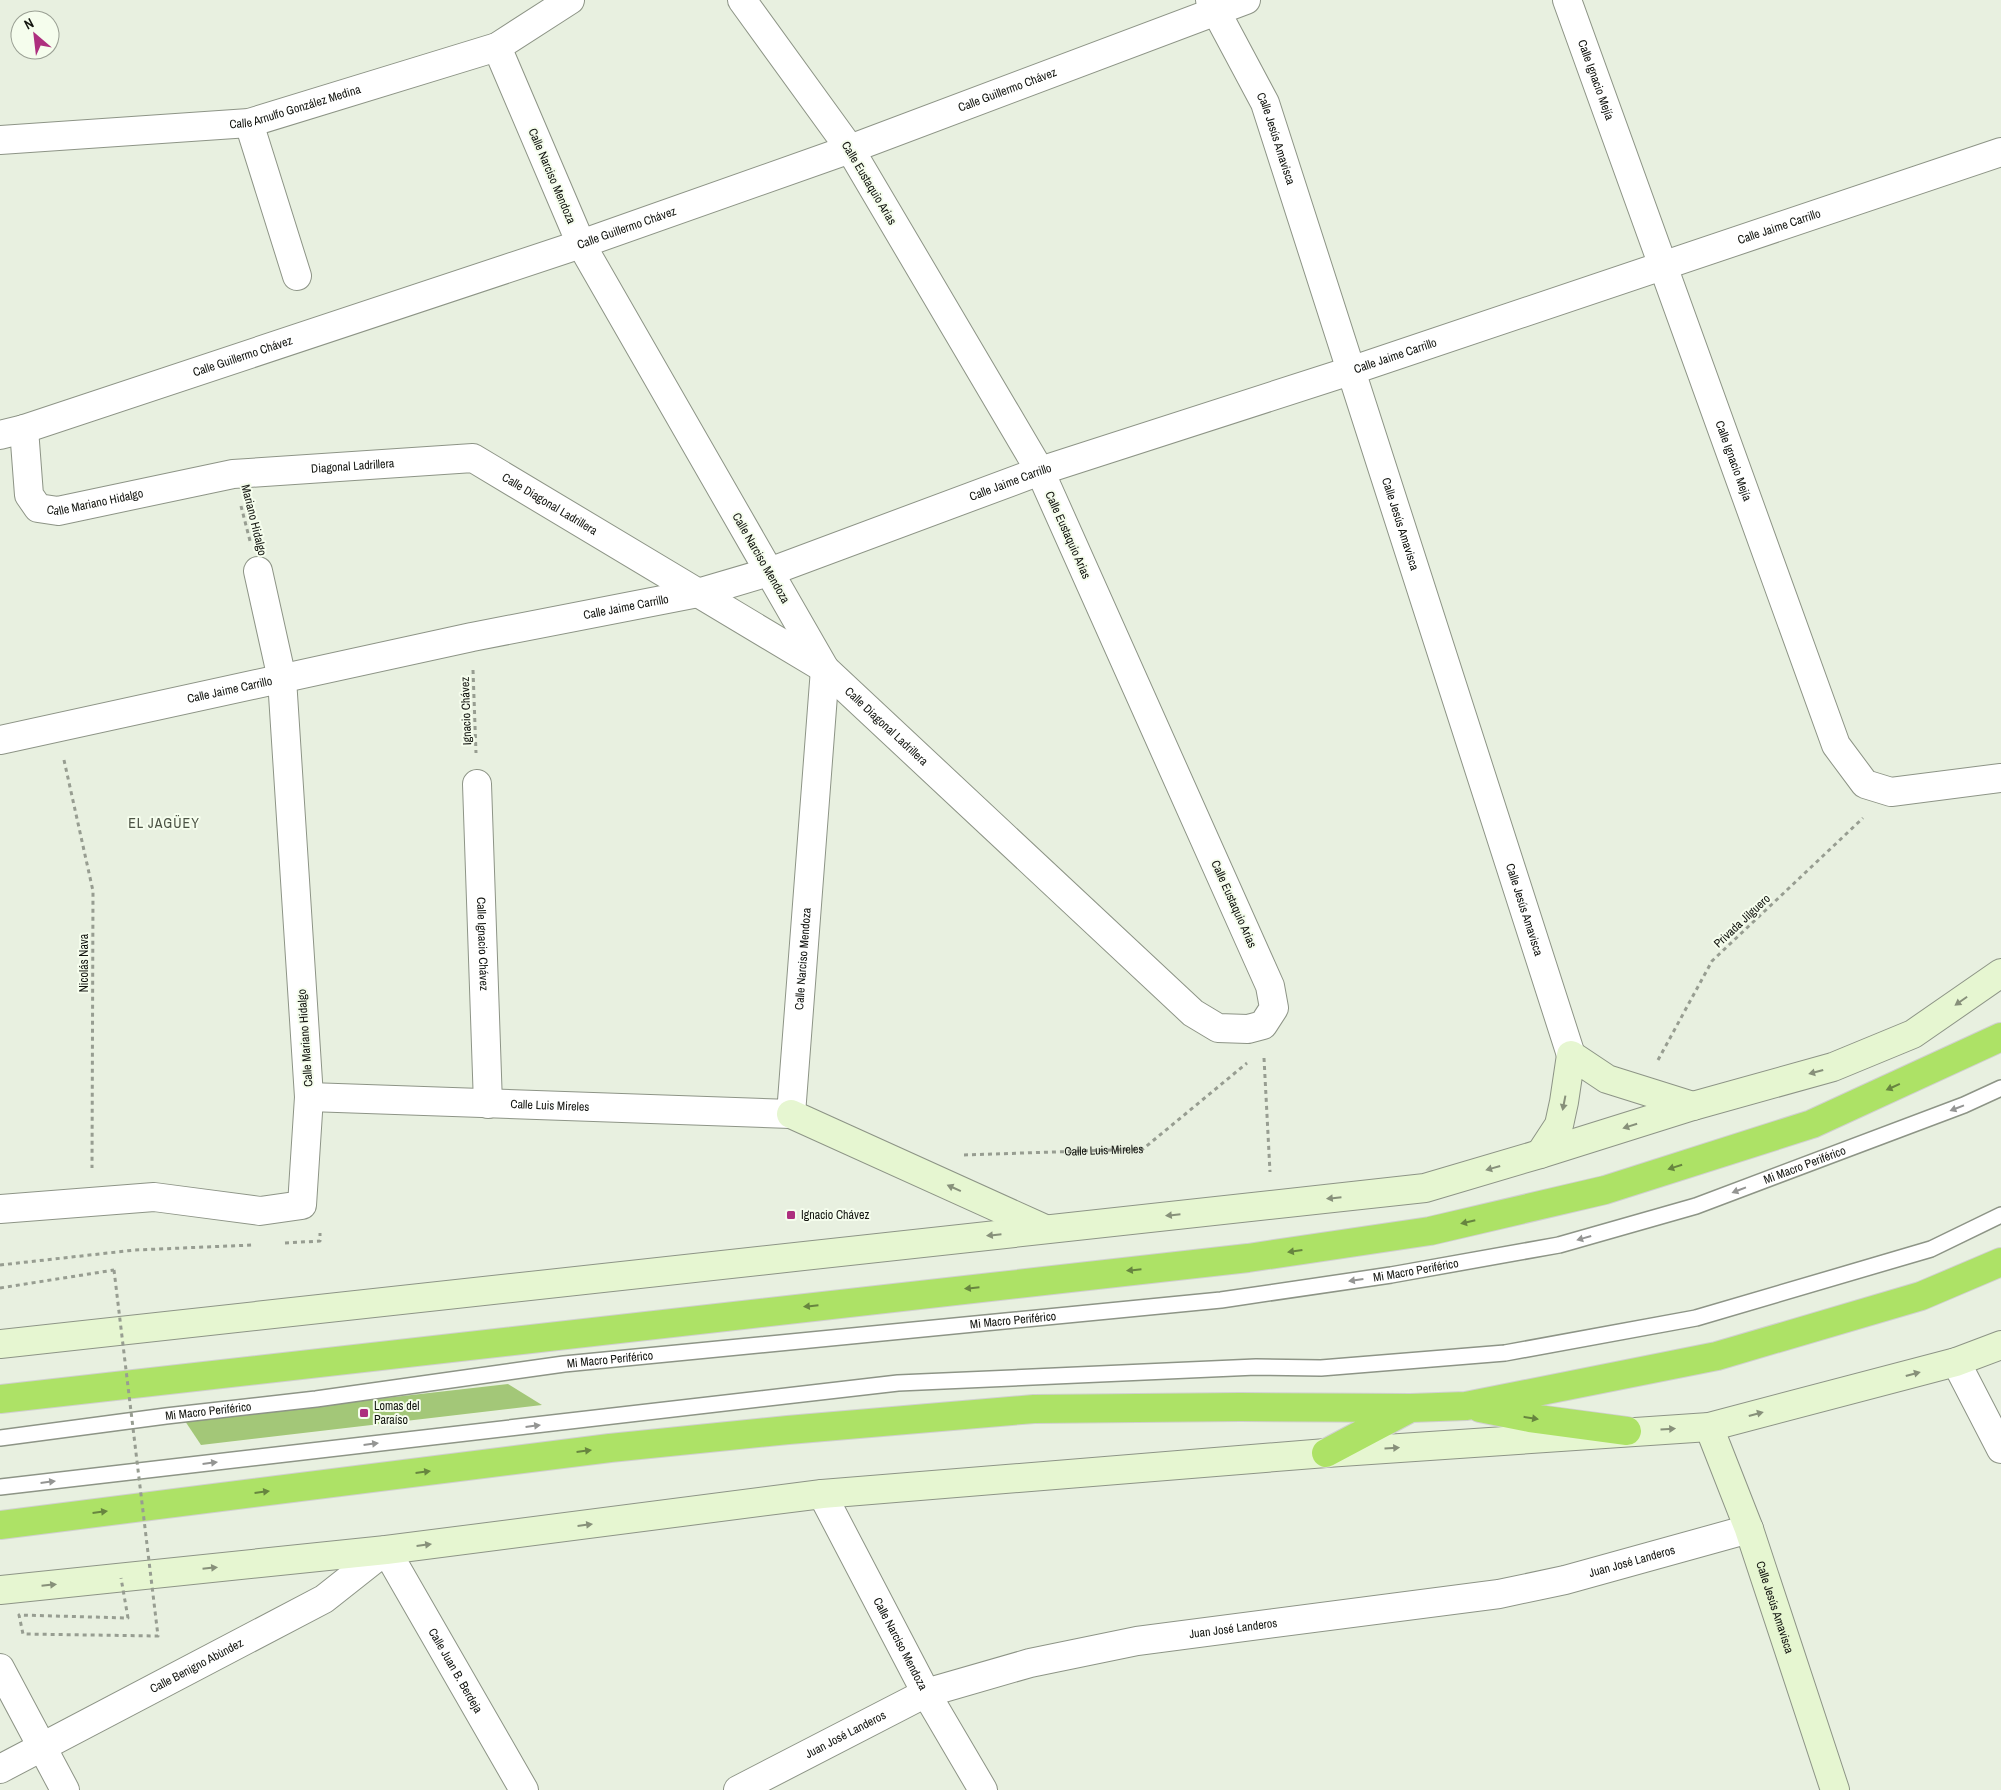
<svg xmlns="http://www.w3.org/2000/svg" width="2001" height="1790" viewBox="0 0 2001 1790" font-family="'Archivo Narrow',sans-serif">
<rect width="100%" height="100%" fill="#e8f0e0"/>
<!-- building -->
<path fill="#a3c778" d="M508,1384L542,1405L201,1445L185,1421Z"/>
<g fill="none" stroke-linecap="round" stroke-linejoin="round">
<defs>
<g id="lane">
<path id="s2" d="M0,1438L166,1416L316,1399L564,1364L1221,1300L1391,1275L1559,1245L1696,1206L1964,1105L2001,1088"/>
<path d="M0,1487L898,1383L1256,1367L1321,1368L1505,1353L1696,1318L1931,1249L2001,1215"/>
</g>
<g id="street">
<path id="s3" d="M1210,0L1265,103L1571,1055"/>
<path id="s4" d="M1567,0L1836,745L1865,784L1891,792L2001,778"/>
<path d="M249,123L297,276"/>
<path id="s5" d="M0,140L249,123L497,47L570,0"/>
<path id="s6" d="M24,429L29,495L38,508L58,511L233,474L473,458L825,669L1193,1013L1218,1028L1248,1029L1263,1025L1274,1008L1270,986L1040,471L850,149L742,0"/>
<path id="s7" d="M0,435L24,429L581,244L850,149L1246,0"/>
<path id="s8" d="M0,740L472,637L698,593L769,572L1040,471L1350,371L2001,152"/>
<path id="s9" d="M477,784L488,1104"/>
<path id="s10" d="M309,1097L791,1114L825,669L581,244L497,47"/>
<path d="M0,1209L154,1197L260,1211L302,1205L309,1097L282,679L258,571"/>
<path d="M1956,1362L2001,1449"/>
<path id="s11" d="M822,1494L926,1693L983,1790"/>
<path d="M0,1668L65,1790"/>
<path id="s12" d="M0,1769L324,1599L386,1550L524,1790"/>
<path id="s13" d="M738,1790L926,1693L1030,1663L1137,1641L1499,1594L1565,1580L1749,1529"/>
</g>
<g id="secondary">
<path d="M791,1114L1045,1229"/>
<path d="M1540,1154L1559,1125L1564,1102L1571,1055L1607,1079L1693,1106"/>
<path d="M0,1344L1425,1188L1540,1154L1693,1106L1833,1067L1913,1034L2001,973"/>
<path id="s14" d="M1709,1427L1749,1529L1835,1790"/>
<path d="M0,1590L386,1550L822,1494L1326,1453L1709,1427L1956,1362L2001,1345"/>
</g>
<path id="highway" d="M0,1399L1248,1258L1430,1231L1605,1190L1812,1124L2001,1037
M1480,1408L1530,1418L1627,1431
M1326,1453L1407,1410
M0,1525L610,1448L788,1430L1034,1409L1240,1407L1411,1408L1466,1406L1717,1356L1921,1296L2001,1262"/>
</defs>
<!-- lane casing -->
<use href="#lane" stroke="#8d9486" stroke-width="18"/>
<!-- street casing -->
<use href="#street" stroke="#8d9486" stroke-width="30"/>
<!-- secondary casing -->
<use href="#secondary" stroke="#8d9486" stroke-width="30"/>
<!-- highway casing -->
<use href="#highway" stroke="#d0d0cf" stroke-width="30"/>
<!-- path -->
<g stroke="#979d91" stroke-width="3" stroke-dasharray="4 4" stroke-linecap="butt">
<path d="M241,506L250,541"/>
<path d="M473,670L476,753"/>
<path d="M64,760L93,891L92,1168"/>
<path d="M1264,1058L1270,1172"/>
<path d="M1658,1060L1712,961L1863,818"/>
<path id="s1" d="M964,1155L1143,1149L1247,1063"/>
<path d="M285,1243L320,1241V1233"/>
<path d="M0,1265L135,1250L253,1245"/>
<path d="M0,1288L114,1270"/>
</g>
<!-- lane -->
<use href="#lane" stroke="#fff" stroke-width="15"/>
<!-- street -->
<use href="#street" stroke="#fff" stroke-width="28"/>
<!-- secondary -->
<use href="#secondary" stroke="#e6f6d1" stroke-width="28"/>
<!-- highway -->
<use href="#highway" stroke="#ade266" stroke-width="28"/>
<!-- path-bridge -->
<path stroke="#979d91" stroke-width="3" stroke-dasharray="4 4" stroke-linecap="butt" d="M114,1270L158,1636L23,1634L19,1615L128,1618L121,1578"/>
</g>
<!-- one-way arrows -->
<defs><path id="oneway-solid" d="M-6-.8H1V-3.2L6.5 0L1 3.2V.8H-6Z" transform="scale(1.25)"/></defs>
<g fill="#87907a">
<use href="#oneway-solid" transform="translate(1961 1001) rotate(145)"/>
<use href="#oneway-solid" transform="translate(1816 1072) rotate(165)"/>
<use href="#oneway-solid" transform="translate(1564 1103) rotate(101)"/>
<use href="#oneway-solid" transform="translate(1630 1126) rotate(162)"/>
<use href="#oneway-solid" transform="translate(1493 1168) rotate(164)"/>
<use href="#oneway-solid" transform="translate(954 1188) rotate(-156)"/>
<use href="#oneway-solid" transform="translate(1334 1198) rotate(174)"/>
<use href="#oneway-solid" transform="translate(1173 1215) rotate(174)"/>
<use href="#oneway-solid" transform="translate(994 1235) rotate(174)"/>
<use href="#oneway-solid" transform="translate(1913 1374) rotate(-15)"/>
<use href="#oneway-solid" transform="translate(1756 1414) rotate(-15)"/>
<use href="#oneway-solid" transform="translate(1668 1429) rotate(-3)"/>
<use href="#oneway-solid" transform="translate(1392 1448) rotate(-4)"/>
<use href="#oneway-solid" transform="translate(585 1525) rotate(-7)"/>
<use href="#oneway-solid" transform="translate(424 1545) rotate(-7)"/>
<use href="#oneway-solid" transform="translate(210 1568) rotate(-6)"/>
<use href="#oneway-solid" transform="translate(49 1585) rotate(-6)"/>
</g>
<g fill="#67853f">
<use href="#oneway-solid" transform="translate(1893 1087) rotate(156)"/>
<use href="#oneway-solid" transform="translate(1675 1167) rotate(162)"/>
<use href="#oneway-solid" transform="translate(1468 1222) rotate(167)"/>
<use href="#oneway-solid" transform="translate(1295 1251) rotate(172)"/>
<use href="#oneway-solid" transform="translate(1134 1270) rotate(174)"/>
<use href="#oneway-solid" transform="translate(972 1288) rotate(174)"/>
<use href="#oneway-solid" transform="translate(811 1306) rotate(174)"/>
<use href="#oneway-solid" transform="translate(1531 1418) rotate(9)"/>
<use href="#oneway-solid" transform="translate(584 1451) rotate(-7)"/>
<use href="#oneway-solid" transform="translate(423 1472) rotate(-7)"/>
<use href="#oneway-solid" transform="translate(262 1492) rotate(-7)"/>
<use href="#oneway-solid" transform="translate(100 1512) rotate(-7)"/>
</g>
<g fill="#949593">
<use href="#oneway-solid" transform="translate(1957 1108) rotate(159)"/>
<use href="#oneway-solid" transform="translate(1739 1190) rotate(159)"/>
<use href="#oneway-solid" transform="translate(1584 1238) rotate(164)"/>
<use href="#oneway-solid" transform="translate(1356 1280) rotate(172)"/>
<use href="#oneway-solid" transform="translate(533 1426) rotate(-7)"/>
<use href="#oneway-solid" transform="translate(371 1444) rotate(-7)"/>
<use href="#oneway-solid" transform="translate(210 1463) rotate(-7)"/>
<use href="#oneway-solid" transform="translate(48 1482) rotate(-7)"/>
</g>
<!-- markers -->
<g fill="#ad2f7e" stroke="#f5fded" stroke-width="2">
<rect x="786" y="1210" width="10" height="10" rx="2.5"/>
<rect x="359" y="1408" width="10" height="10" rx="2.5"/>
</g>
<g text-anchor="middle" stroke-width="4" stroke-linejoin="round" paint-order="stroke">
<!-- street labels -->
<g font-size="12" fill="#12140f" stroke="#f5fded">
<text dy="4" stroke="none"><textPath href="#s4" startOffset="85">Calle Ignacio Mejía</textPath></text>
<text dy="4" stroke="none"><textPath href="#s7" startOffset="1065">Calle Guillermo Chávez</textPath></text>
<text dy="4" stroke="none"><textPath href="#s5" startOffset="298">Calle Arnulfo González Medina</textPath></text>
<text dy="4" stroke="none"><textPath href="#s3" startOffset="154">Calle Jesús Amavisca</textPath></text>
<text transform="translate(552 176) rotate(67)" y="4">Calle Narciso Mendoza</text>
<text transform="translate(869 183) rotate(59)" y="4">Calle Eustaquio Arias</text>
<text dy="4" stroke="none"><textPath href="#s8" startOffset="1855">Calle Jaime Carrillo</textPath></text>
<text dy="4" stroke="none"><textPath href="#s7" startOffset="660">Calle Guillermo Chávez</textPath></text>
<text dy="4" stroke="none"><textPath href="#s8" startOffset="1450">Calle Jaime Carrillo</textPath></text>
<text dy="4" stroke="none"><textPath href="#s7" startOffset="255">Calle Guillermo Chávez</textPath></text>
<text dy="4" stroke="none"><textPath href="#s4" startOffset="490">Calle Ignacio Mejía</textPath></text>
<text dy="4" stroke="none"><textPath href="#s6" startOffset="401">Diagonal Ladrillera</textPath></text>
<text dy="4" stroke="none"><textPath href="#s8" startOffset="1045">Calle Jaime Carrillo</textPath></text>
<text dy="4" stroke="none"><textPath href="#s6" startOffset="140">Calle Mariano Hidalgo</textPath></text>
<text dy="4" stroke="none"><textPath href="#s6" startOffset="611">Calle Diagonal Ladrillera</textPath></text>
<text transform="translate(254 520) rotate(76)" y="4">Mariano Hidalgo</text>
<text dy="4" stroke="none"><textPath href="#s3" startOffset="559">Calle Jesús Amavisca</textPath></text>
<text transform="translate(1068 535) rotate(66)" y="4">Calle Eustaquio Arias</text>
<text transform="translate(761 558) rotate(60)" y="4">Calle Narciso Mendoza</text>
<text dy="4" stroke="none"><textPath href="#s8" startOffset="640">Calle Jaime Carrillo</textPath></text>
<text dy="4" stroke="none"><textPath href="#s8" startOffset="235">Calle Jaime Carrillo</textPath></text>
<text transform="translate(466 711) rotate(-92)" y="4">Ignacio Chávez</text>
<text dy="4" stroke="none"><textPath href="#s6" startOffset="1016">Calle Diagonal Ladrillera</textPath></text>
<text transform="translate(1234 904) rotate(66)" y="4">Calle Eustaquio Arias</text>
<text dy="4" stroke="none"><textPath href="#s3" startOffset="964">Calle Jesús Amavisca</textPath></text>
<text transform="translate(1742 921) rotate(-43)" y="4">Privada Jilguero</text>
<text dy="4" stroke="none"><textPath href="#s9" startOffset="160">Calle Ignacio Chávez</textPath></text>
<text dy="4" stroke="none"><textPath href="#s10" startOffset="638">Calle Narciso Mendoza</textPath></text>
<text transform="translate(84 963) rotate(-90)" y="4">Nicolás Nava</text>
<text transform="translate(305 1038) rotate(-94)" y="4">Calle Mariano Hidalgo</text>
<text dy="4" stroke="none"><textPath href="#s10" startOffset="241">Calle Luis Mireles</textPath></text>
<text dy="4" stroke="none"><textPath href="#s1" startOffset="140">Calle Luis Mireles</textPath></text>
<text dy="4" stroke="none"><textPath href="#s2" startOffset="1830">Mi Macro Periférico</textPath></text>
<text dy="4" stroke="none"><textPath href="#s2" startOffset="1426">Mi Macro Periférico</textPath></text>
<text dy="4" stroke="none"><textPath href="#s2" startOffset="1020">Mi Macro Periférico</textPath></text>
<text dy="4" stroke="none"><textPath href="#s2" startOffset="615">Mi Macro Periférico</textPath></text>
<text dy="4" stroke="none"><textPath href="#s2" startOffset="210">Mi Macro Periférico</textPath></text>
<text dy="4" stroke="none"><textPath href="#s13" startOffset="931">Juan José Landeros</textPath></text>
<text dy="4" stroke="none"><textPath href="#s14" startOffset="192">Calle Jesús Amavisca</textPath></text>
<text dy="4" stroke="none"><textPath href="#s13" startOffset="526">Juan José Landeros</textPath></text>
<text dy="4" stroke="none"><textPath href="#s11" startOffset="169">Calle Narciso Mendoza</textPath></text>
<text dy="4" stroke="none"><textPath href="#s12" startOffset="222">Calle Benigno Abùndez</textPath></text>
<text dy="4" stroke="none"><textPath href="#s12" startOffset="584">Calle Juan B. Berdeja</textPath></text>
<text dy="4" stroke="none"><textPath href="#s13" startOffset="121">Juan José Landeros</textPath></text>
</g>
<!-- poi labels -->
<g font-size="12" fill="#12140f" stroke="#f5fded" text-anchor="start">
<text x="801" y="1219">Ignacio Chávez</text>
<text x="374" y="1410">Lomas del<tspan x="374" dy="14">Paraíso</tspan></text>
</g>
<!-- neighbourhood labels -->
<g font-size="14" letter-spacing="1" fill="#4c5345" stroke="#f5fded">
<text x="164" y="828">EL JAGÜEY</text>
</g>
</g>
<!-- north arrow -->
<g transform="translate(35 35) rotate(332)"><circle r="24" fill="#f5fded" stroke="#9aa094"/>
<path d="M0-4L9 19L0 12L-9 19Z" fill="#ad2f7e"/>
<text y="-8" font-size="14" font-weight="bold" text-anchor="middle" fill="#12140f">N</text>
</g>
</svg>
